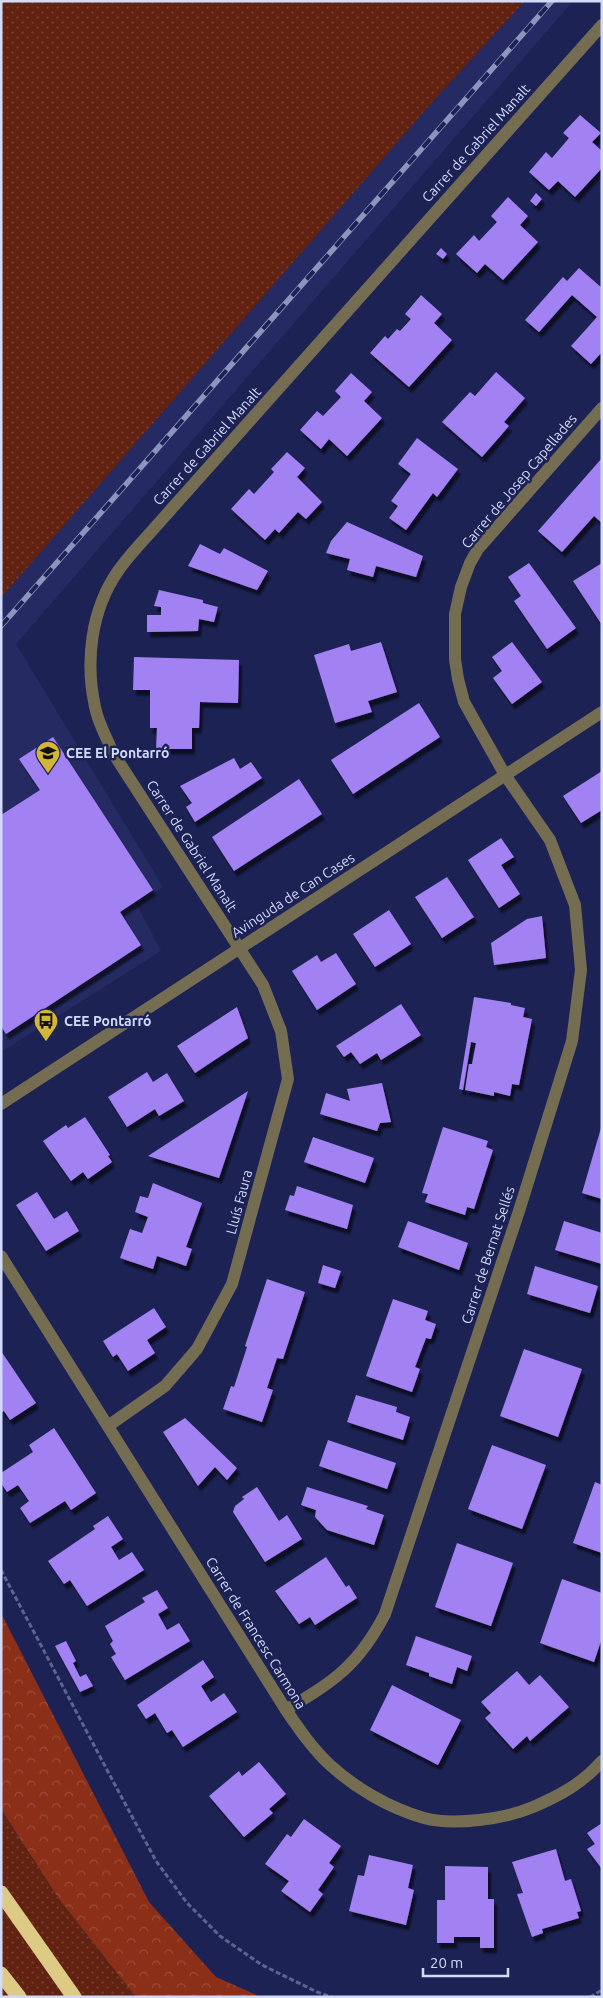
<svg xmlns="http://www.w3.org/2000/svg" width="603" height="1998" viewBox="0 0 603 1998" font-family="Ubuntu,sans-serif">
<defs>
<pattern id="grass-dots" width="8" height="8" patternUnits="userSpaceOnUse" patternTransform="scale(1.25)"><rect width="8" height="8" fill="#612212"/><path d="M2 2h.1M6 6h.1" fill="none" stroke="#774235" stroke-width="1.8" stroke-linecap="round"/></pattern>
<pattern id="forest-crowns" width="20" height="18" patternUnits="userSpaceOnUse" patternTransform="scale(1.25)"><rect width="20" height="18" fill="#8c2f18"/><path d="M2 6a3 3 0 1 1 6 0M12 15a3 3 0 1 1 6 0" fill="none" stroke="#9b4d3a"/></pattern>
<filter id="shadow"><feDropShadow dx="3" dy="5.5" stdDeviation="1" flood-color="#0009"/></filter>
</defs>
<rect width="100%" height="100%" fill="#1d2255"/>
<!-- built -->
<path fill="#252a63" d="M525,1H573L16,644L163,887L136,903L161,951L1,1052V598L436,98Z"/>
<!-- grass -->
<path fill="url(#grass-dots)" d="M1,1H525L436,98L1,598Z
M1,1809L59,1899L136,1997H1Z"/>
<!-- forest -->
<path fill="url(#forest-crowns)" d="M1,1613L149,1902L216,1977L261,1997H136L59,1899L1,1809Z"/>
<!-- building -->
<path fill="#a281f2" filter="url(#shadow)" d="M580,115L601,133L592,142L602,151V168L575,197L558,181L549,190L529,172L546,152L552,158L569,138L563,133Z
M536,193L542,199L536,206L530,201Z
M508,197L528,216L520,225L538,242L503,280L485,264L477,273L456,254L474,235L479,241L497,222L491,216Z
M441,248L447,254L443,259L436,254Z
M579,268L602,288V352L591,364L571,346L597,317L572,295L539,332L525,320L563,277L567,281Z
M421,295L442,314L434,323L452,340L409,387L370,353L385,336L388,339L397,329L400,331L411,319L405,314Z
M496,372L525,398L504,422L509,426L482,457L442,422L470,392L475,396Z
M351,373L372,392L364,401L382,418L347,456L329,439L321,449L300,430L317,411L323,416L341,397L335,391Z
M417,438L458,469L437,497L433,493L406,530L389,518L398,506L391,501L411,474L398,464Z
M287,452L305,468L297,477L322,502L306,519L298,512L279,533L275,529L265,540L231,509L249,489L254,494L274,472L271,469Z
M602,458V523L594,516L562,552L538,531Z
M347,522L423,556L416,577L376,566L373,577L347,570L350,559L326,553L331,541Z
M200,544L220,554L224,548L268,571L257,590L188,566Z
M529,563L576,628L547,649L514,601L521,596L508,577Z
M602,563V625L573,581Z
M159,590L203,600V603L218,607L214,622L199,619L198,631L147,632V615H161V607L154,606Z
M381,642L397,692L368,701L372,712L335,723L314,655L349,644L351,651Z
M512,642L542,682L512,704L493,678L502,671L492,657Z
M134,657L239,660L238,703L200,702L199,728H192V749H156L157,728H150V690H133Z
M419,703L440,737L353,794L331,760Z
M53,737L153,890L120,912L141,945L6,1034L1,1026V815L40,790L19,759Z
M234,758L240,769L251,762L262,778L195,822L186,807L192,803L180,786Z
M602,771V810L581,823L563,796Z
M299,779L322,814L234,871L212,837Z
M501,838L514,857L501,865L520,894L499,908L468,860Z
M447,877L474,917L442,938L415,897Z
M389,910L411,944L375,967L353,934Z
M542,916L546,958L494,965L491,943L527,919Z
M336,953L356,984L317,1010L292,971L317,955L321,962Z
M474,997L511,1003V1005L525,1008L523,1017L532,1019L519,1085L512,1084L510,1096L494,1092V1096L465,1090L469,1064H472L476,1043L471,1042L463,1090L459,1089Z
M401,1004L421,1035L381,1060L377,1053L360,1064L351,1052L344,1057L336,1046Z
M237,1007L248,1038L195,1073L177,1046Z
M147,1072L153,1082L167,1073L184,1101L159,1116L155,1109L127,1127L108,1097Z
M382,1083L391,1122L380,1123L377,1131L320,1114L326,1093L350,1101L347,1089Z
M248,1091L219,1178L148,1156Z
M85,1117L110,1155L108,1156L112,1162L88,1179L83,1172L71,1181L43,1141L66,1125L68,1128Z
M443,1127L488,1141L486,1147L493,1150L474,1209L467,1207L465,1215L425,1202L428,1194L422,1193Z
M601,1128H602V1199L582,1193Z
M313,1137L374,1158L365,1183L304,1162Z
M153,1183L202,1203L186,1247L192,1249L186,1266L157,1256L153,1269L120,1258L130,1229L142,1233L148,1217L135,1212L140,1196L148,1198Z
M297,1186L353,1205L347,1229L285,1210L290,1195L294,1196Z
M37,1192L54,1219L67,1211L79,1231L46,1251L16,1205Z
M408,1221L468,1243L459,1270L398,1247Z
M564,1221L602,1233V1264L555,1250Z
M323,1265L341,1271L335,1288L318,1283Z
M535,1266L598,1286L590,1313L527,1294Z
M267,1279L305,1292L283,1359L277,1358L267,1388L273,1390L262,1422L223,1409L231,1386L234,1387L247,1347L245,1346Z
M393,1299L428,1311L425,1320L436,1324L431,1339L426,1338L415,1367L420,1369L412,1392L366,1376Z
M154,1308L166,1327L147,1340L155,1353L128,1371L117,1354L113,1357L103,1341Z
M524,1349L582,1369L558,1437L500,1416Z
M1,1351L36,1403L10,1420L4,1411L1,1413Z
M356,1395L397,1407L396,1412L410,1417L403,1440L347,1422Z
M185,1418L237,1468L227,1480L215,1467L198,1486L163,1432Z
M54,1428L96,1493L71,1510L65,1501L30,1523L20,1508L29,1501L18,1485L7,1492L1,1483V1473L33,1452L29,1445Z
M328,1440L396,1463L387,1489L319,1466Z
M492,1445L546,1465L522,1529L468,1509Z
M595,1482L602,1485V1553L573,1543Z
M257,1487L279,1521L287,1515L302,1539L265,1562L233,1512L235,1506L244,1499L242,1497Z
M307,1487L368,1506L366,1509L384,1515L374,1545L327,1530L315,1517L316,1510L301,1505Z
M108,1516L123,1539L111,1547L119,1560L132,1552L144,1570L87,1606L70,1580L64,1584L48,1561L95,1529L93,1526Z
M457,1543L513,1563L491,1626L435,1607Z
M326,1557L346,1587L349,1585L357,1598L315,1625L310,1617L299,1624L275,1591Z
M562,1579L602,1593V1638L594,1662L540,1643Z
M157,1590L168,1608L158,1614L167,1630L179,1623L190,1641L125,1680L111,1657L116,1654L110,1644L113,1641L105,1626L145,1602L142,1598Z
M416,1636L472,1656L467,1671L457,1667L452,1684L429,1676V1673L406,1665Z
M66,1641L76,1661L73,1663L80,1677L86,1674L93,1686L80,1692L55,1646Z
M203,1660L214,1677L201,1686L211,1702L224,1693L237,1712L183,1747L172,1730L167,1733L155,1713L146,1719L137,1705Z
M517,1671L529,1685L540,1675L569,1707L530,1741L527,1736L513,1749L485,1718L491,1713L481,1702Z
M392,1685L461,1720L438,1765L370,1730Z
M259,1762L286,1794L269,1809L273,1813L244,1837L209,1796L239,1771L242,1776Z
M304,1819L341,1846L329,1863L334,1867L318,1890L323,1894L310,1912L281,1891L289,1881L265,1864L287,1834L291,1837Z
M602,1823V1869L587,1849L595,1844L587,1833Z
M556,1849L565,1881L571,1879L581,1911L577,1912L579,1918L542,1929L543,1933L532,1937L517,1894L523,1893L512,1862Z
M369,1855L413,1865L408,1888L414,1890L406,1925L349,1911L358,1875L364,1876Z
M445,1866L488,1867V1899H494V1948H480V1937H454V1943H437V1900H445Z"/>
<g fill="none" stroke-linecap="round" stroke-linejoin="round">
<!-- path -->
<path stroke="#5e6490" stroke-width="3" stroke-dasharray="5 2.5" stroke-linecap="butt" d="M1,1570L114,1783L156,1861L187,1903L220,1936L262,1965L317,1992L332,1997
M590,1997L602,1990"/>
<!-- minor -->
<path stroke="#746d52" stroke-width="12" d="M1,1104L602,712
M1,1256L286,1710C299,1729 312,1748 329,1764C355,1788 389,1808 424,1818C454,1826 505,1819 533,1807C559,1796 583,1783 602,1761
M108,1426L165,1386L197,1349L232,1284L288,1079L281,1031L263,985L113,753C107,738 98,723 95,707C85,661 91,610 118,571C127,558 139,545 150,533L602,25
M286,1710C334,1681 358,1666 385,1614L519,1211L572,1041L581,970L575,905L550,840L505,775L464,702L458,679L455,659V614L461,587L470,563L478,549L602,408"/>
<!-- highway -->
<path stroke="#ddcb85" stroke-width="15" d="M1,1893L74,1997
M1,1974L19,1997"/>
<defs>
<path id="rail" d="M1,626L552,1"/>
</defs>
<!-- rail casing -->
<use href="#rail" stroke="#8e94bc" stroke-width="5.5"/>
<!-- rail -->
<use href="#rail" stroke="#1d2255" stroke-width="4" stroke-dasharray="11" stroke-linecap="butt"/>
</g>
<!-- icons -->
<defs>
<symbol id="school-pin" viewBox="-11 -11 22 30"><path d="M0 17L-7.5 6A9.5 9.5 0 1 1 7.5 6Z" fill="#d4b635" stroke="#1d2255"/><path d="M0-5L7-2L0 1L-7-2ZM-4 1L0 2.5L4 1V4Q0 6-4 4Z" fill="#111"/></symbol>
<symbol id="bus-pin" viewBox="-11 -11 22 30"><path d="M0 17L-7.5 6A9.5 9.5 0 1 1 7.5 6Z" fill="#d4b635" stroke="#1d2255"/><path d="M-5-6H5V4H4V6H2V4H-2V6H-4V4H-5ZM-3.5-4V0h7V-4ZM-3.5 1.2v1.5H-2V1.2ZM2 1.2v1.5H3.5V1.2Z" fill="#111"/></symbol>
</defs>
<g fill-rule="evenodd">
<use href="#school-pin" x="34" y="739" width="28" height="38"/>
<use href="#bus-pin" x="32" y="1007" width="28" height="38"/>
</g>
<g text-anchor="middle" stroke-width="5" stroke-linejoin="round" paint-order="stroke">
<!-- street labels -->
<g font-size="14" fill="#d3dbfb" stroke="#1d2255">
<text transform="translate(476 143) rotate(-48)" y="5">Carrer de Gabriel Manalt</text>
<text transform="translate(207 446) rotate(-48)" y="5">Carrer de Gabriel Manalt</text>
<text transform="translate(519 481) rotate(-50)" y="5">Carrer de Josep Capellades</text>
<text transform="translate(192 846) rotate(57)" y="5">Carrer de Gabriel Manalt</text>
<text transform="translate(293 895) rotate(-33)" y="5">Avinguda de Can Cases</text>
<text transform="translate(239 1202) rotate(-75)" y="5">Lluís Faura</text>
<text transform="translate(488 1255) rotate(-72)" y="5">Carrer de Bernat Sellés</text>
<text transform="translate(256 1633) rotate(58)" y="5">Carrer de Francesc Carmona</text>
</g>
<!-- poi labels -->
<g font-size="14" font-weight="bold" fill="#d3dbfb" stroke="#1d2255" text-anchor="start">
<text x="66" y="758">CEE El Pontarró</text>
<text x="64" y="1026">CEE Pontarró</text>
</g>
</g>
<!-- border -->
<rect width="603" height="1998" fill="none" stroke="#d3dbfb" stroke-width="5"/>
<!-- scale -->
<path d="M423 1968v8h85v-8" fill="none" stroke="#d3dbfb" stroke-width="2.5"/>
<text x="430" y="1968" font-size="15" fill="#d3dbfb" stroke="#1d2255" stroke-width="4" paint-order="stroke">20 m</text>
</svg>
